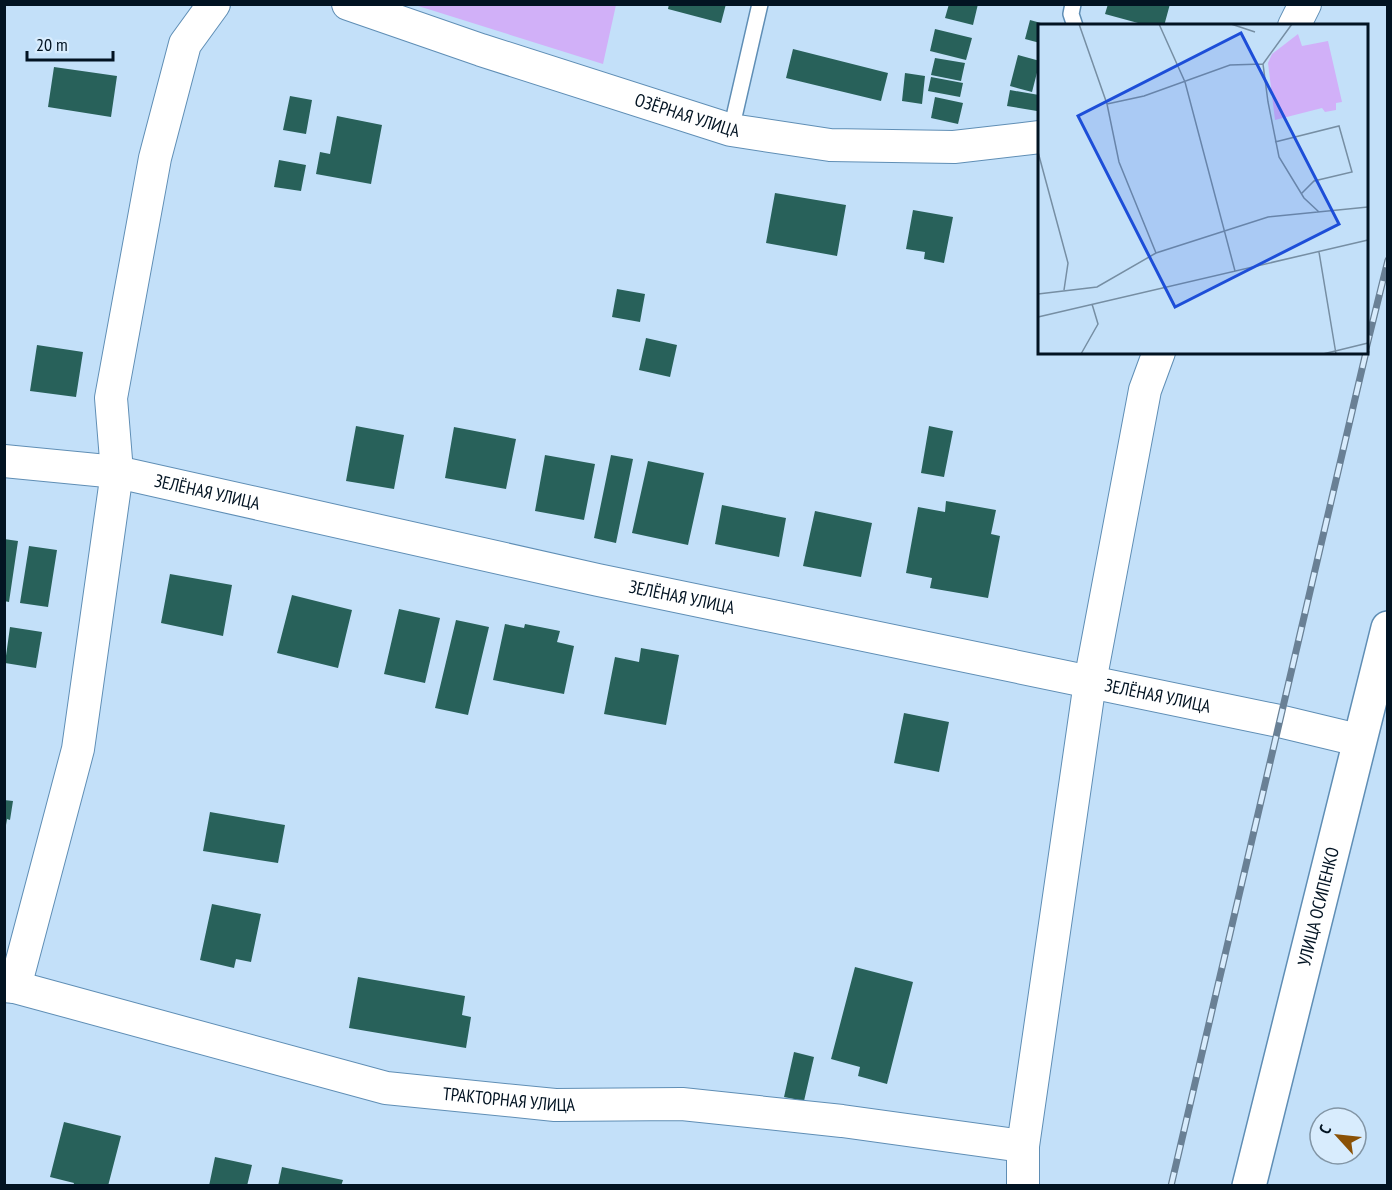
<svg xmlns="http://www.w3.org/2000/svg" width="1392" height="1190" viewBox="0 0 1392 1190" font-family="'PT Sans Narrow',sans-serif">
<rect width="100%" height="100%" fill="#c3e0f9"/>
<!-- green -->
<path fill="#d1b0f8" d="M415,5H616L603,64Z"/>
<!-- building -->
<path fill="#28615a" d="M669,4H726L721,23L668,9Z
M949,4H978L973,25L945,18Z
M1108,4H1170L1164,26H1149L1105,14Z
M1030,20L1048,25L1040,26V43L1025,39Z
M935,29L972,38L966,60L930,51Z
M793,49L888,73L881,101L786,78Z
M1018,55L1040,61L1032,92L1010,86Z
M935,58L965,63L961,81L931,75Z
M54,67L117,76L111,117L48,107Z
M905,73L925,76L922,104L902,101Z
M931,77L963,83L960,97L928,91Z
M1010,90L1039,95L1037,111L1007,106Z
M290,96L312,100L306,134L283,130Z
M935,97L963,103L958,124L931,118Z
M337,116L382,125L371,184L316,174L320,152L330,154Z
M279,160L306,165L301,191L274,187Z
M775,193L846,205L837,256L766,243Z
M913,210L953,217L944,263L924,259L925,252L906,249Z
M617,289L645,294L640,322L612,317Z
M646,338L677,345L670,377L639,370Z
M37,345L83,352L76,397L30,391Z
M356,426L404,435L394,489L346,481Z
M929,426L953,431L944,477L921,473Z
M454,427L516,439L506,489L445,478Z
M545,455L595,464L584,520L535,511Z
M611,455L633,459L616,543L594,538Z
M648,461L704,473L688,545L632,533Z
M946,501L996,510L991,534L1000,536L988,598L930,588L932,578L906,573L918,507L945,512Z
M722,505L786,518L779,557L715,544Z
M815,511L872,523L861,577L803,566Z
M4,539L18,541L9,602L4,601Z
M29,546L57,550L48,607L20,603Z
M170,574L232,585L223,636L161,623Z
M292,595L352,610L338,668L277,653Z
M399,609L440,618L425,683L384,674Z
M456,620L489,627L468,715L435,708Z
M505,624L524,628L525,624L560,631L557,642L574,646L564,694L493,680Z
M10,627L42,632L36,668L5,663Z
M641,648L679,655L666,725L604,714L615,657L639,662Z
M904,713L949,722L939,772L894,763Z
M4,800L13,801L10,820L7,819L6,825Z
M210,812L285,825L278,863L203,851Z
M212,904L261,914L251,962L236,959L234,968L200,960Z
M855,967L913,982L887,1084L858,1076L860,1067L831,1059Z
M358,977L465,996L462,1015L471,1017L466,1048L349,1028Z
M794,1052L814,1057L804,1101L784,1097Z
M64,1122L121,1136L108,1186H73L74,1183L50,1177Z
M215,1157L252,1165L247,1186H209Z
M282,1167L343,1180L341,1186H278Z"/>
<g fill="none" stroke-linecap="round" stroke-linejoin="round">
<defs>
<path id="service" d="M1073,4L1071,14L1075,26
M731,130L760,4"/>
<g id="minor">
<path id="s1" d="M348,4L481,50L731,130L830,145L954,147L1040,137"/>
<path d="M1294,26L1305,4"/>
<path id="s2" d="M4,461L117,472L598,580L1279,721L1358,740"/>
<path id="s3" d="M4,986L15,987L386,1088L555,1105L682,1104L842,1121L1023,1146"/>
<path d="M15,987L78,749L117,472L111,398L155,158L185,44L214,4"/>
<path d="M1023,1186V1146L1090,682L1145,390L1159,352"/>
</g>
<g id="tertiary">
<path id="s4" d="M1249,1186L1388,628"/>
</g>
</defs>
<!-- service casing -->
<use href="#service" stroke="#5f8eb5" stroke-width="18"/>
<!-- minor casing -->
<use href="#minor" stroke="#5f8eb5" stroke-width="34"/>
<!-- tertiary casing -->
<use href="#tertiary" stroke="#5f8eb5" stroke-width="36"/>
<!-- service -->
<use href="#service" stroke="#fff" stroke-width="15"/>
<!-- minor -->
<use href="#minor" stroke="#fff" stroke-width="32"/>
<!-- tertiary -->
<use href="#tertiary" stroke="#fff" stroke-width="33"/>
<defs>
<path id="rail" d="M1366,349L1388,260
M1171,1186L1366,352"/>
</defs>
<!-- rail casing -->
<use href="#rail" stroke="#698095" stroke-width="7"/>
<!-- rail -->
<use href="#rail" stroke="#d8ecfd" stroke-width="4.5" stroke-dasharray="14" stroke-linecap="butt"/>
</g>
<g text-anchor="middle" stroke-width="6" stroke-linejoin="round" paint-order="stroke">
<!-- street labels -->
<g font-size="18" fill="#021322" stroke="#d8ecfd">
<text dy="6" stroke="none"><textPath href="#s1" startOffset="357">ОЗЁРНАЯ УЛИЦА</textPath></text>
<text dy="6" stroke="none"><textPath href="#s2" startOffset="206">ЗЕЛЁНАЯ УЛИЦА</textPath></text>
<text dy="6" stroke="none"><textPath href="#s2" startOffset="692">ЗЕЛЁНАЯ УЛИЦА</textPath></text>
<text dy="6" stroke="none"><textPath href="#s2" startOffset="1178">ЗЕЛЁНАЯ УЛИЦА</textPath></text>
<text dy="6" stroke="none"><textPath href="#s4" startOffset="288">УЛИЦА ОСИПЕНКО</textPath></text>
<text dy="6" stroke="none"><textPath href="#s3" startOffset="519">ТРАКТОРНАЯ УЛИЦА</textPath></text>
</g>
</g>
<!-- overview -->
<g transform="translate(1038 24)">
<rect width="330" height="330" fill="#c3e0f9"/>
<path d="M260,10L264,22L290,17L304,78L298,79V86L287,88L284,84L237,96L230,39L234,30Z" fill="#d1b0f8"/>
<path fill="none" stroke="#768ea3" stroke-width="1.5" d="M41,0L69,80L81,138L118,229M121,0L147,58L197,247M193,0L217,8M254,0L225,40L230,78L241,133L266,174L281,188M69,80L106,72L192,41L225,40M237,118L301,102L314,148L276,157L263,170M0,128L30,239L26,266M281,228L298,330M0,270L59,263L118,229L230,193L330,183M0,293L330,216M43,330L60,300L54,280M285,330L330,319"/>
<path fill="#1d4ed8" fill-opacity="0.15" stroke="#1d4ed8" stroke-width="3" d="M203,9L301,200L137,283L40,92Z"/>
<rect width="330" height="330" fill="none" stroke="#021322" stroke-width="3"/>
</g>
<!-- border -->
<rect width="1392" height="1190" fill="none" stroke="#021322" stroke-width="12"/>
<!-- north arrow -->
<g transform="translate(1338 1136) rotate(297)"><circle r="28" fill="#d8ecfd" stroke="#8295a5" stroke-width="1.5"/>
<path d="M0-4.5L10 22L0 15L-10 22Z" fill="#8a5106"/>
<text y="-9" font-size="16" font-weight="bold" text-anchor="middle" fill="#021322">С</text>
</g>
<!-- scale -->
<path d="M27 51v9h86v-9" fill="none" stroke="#021322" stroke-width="3"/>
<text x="36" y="51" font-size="18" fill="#021322" stroke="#d8ecfd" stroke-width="4.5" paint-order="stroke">20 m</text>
</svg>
